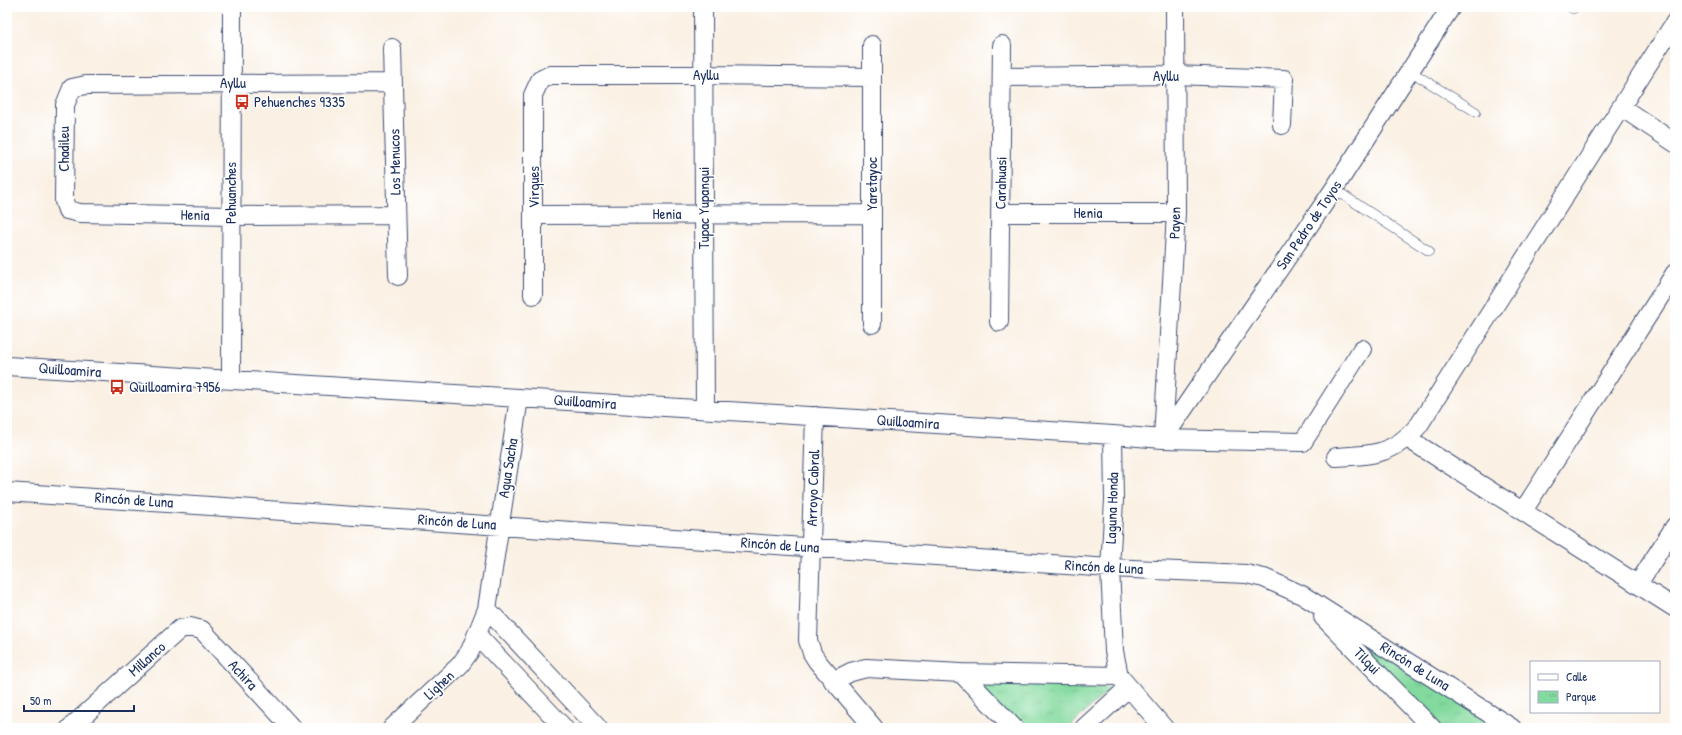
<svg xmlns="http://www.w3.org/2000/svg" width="1682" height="735" viewBox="0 0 1682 735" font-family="'Patrick Hand',sans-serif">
<defs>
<pattern id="park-tufts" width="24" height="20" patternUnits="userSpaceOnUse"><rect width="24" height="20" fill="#83da9e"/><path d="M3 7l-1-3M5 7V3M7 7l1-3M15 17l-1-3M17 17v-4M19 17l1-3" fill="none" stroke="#71bb8a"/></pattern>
</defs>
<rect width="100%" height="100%" fill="#fff"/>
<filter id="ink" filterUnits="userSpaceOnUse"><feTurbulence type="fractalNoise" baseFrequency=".025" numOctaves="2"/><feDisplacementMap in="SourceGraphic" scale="8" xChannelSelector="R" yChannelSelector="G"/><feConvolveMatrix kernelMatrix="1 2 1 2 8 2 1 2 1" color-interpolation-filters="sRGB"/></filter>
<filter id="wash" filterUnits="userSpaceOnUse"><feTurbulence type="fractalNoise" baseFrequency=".012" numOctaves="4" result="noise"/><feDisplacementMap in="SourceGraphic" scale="16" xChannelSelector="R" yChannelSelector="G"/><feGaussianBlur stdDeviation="0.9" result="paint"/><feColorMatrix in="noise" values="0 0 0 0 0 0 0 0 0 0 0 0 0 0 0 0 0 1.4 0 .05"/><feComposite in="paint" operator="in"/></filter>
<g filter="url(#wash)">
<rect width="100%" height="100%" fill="#faf0e3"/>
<!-- park -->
<path fill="url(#park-tufts)" stroke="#4f847e" d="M1318,605L1505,728H1439Z
M975,681L1111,688L1068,728H1018Z"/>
</g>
<g filter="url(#ink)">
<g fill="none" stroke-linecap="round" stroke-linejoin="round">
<defs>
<path id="service" d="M1571,7L1573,9
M1410,71L1476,112
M1334,189L1429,251"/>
<path id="minor" d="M703,7L705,409
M872,45V324
M392,48L398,276
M1002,77L1175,75L1284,79L1282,125
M393,83L86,85L72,88L65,105L64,201L67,210L80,213L231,216L396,215
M1621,107L1675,143
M1000,213H1176
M534,215L872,214
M533,295V95L540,80L550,75H703L872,77
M999,322L1002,45
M7,366L1113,435L1163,439L1303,442L1362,349
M231,380L232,7
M815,416L808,640L812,653L817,661L874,728
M1113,435L1114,500L1110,568L1114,651L1119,676
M1163,438L1176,213L1175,7
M1407,438L1675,608
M1163,439L1334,189L1451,7
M1336,457C1373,455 1393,455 1419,425L1675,22
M7,492L1110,568L1246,574L1264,578L1302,595L1512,728
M1523,511L1675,273
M1638,584L1675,526
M487,609L598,728
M1323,617L1432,728
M477,635L564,728
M961,673L1119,676L1164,728
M833,681L851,672L866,668L961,673L1014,728
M70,728L180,629L190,627L202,630L292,728
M392,728L460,665L470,651L487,609L519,398
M1084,728L1128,688"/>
</defs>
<!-- service casing -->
<use href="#service" stroke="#3c4c72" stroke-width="10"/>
<!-- minor casing -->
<use href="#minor" stroke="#3c4c72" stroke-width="20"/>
<!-- service -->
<use href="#service" stroke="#fff" stroke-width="9"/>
<!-- minor -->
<use href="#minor" stroke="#fff" stroke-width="18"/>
</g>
</g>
<!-- icons -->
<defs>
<symbol id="bus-bare" viewBox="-9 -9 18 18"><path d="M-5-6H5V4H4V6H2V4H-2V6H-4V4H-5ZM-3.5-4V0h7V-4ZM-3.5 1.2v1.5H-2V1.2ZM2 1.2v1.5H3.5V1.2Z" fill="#c8321e" stroke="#fff" stroke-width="2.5" paint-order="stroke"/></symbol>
</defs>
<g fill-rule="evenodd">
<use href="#bus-bare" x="231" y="91" width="22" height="22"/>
<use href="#bus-bare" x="106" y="376" width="22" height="22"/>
</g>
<g text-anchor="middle" stroke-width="3" stroke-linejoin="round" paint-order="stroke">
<!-- street labels -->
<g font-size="15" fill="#1b2f5e" stroke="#fff">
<text x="706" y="80">Ayllu</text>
<text x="1166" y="81">Ayllu</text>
<text x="233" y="88">Ayllu</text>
<text transform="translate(64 149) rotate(-90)" y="5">Chadileu</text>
<text transform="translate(395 162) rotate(-91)" y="5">Los Menucos</text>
<text transform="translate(1001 183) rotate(-89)" y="5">Carahuasi</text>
<text transform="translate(872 184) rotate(-90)" y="5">Yaretayoc</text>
<text transform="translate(534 187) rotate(-90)" y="5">Virques</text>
<text transform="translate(231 193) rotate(-90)" y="5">Pehuanches</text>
<text transform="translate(704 208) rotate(-90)" y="5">Tupac Yupanqui</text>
<text x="1088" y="218">Henia</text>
<text x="667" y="219">Henia</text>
<text transform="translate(195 215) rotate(1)" y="5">Henia</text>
<text transform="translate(1175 223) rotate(-88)" y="5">Payen</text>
<text transform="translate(1309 225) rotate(-56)" y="5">San Pedro de Toyos</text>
<text transform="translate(70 370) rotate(4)" y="5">Quilloamira</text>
<text transform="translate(585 402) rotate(4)" y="5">Quilloamira</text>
<text transform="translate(908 422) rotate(4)" y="5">Quilloamira</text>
<text transform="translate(508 468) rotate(-81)" y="5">Agua Sacha</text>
<text transform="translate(813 488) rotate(-88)" y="5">Arroyo Cabral</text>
<text transform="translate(134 500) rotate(4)" y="5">Rincón de Luna</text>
<text transform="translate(1112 508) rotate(-88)" y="5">Laguna Honda</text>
<text transform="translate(457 522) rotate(4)" y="5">Rincón de Luna</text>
<text transform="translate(780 545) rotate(4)" y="5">Rincón de Luna</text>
<text transform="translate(1104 567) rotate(3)" y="5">Rincón de Luna</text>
<text transform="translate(147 659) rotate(-42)" y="5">Millanco</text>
<text transform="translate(1367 661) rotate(46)" y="5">Tilqui</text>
<text transform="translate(1415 666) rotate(32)" y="5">Rincón de Luna</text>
<text transform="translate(243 675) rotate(47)" y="5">Achira</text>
<text transform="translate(439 685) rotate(-43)" y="5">Lighen</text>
</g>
<!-- poi labels -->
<g font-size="15" fill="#1b2f5e" stroke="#fff" text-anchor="start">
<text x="254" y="107">Pehuenches 9335</text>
<text x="129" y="392">Quilloamira 7956</text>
</g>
</g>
<!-- margin -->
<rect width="1682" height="735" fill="none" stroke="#fff" stroke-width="24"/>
<!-- legend -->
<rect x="1530" y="661" width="130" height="52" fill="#ffffff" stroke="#a4acbf"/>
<rect x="1538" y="674" width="20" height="6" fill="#ffffff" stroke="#a4acbf"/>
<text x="1566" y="681" font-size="12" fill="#1b2f5e">Calle</text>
<rect x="1538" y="691" width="20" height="12" fill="url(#park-tufts)" stroke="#a4acbf"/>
<text x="1566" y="701" font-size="12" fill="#1b2f5e">Parque</text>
<!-- scale -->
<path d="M24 705v6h110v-6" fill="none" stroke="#1b2f5e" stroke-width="2"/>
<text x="30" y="705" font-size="12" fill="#1b2f5e" stroke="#ffffff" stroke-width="3" paint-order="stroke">50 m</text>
</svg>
